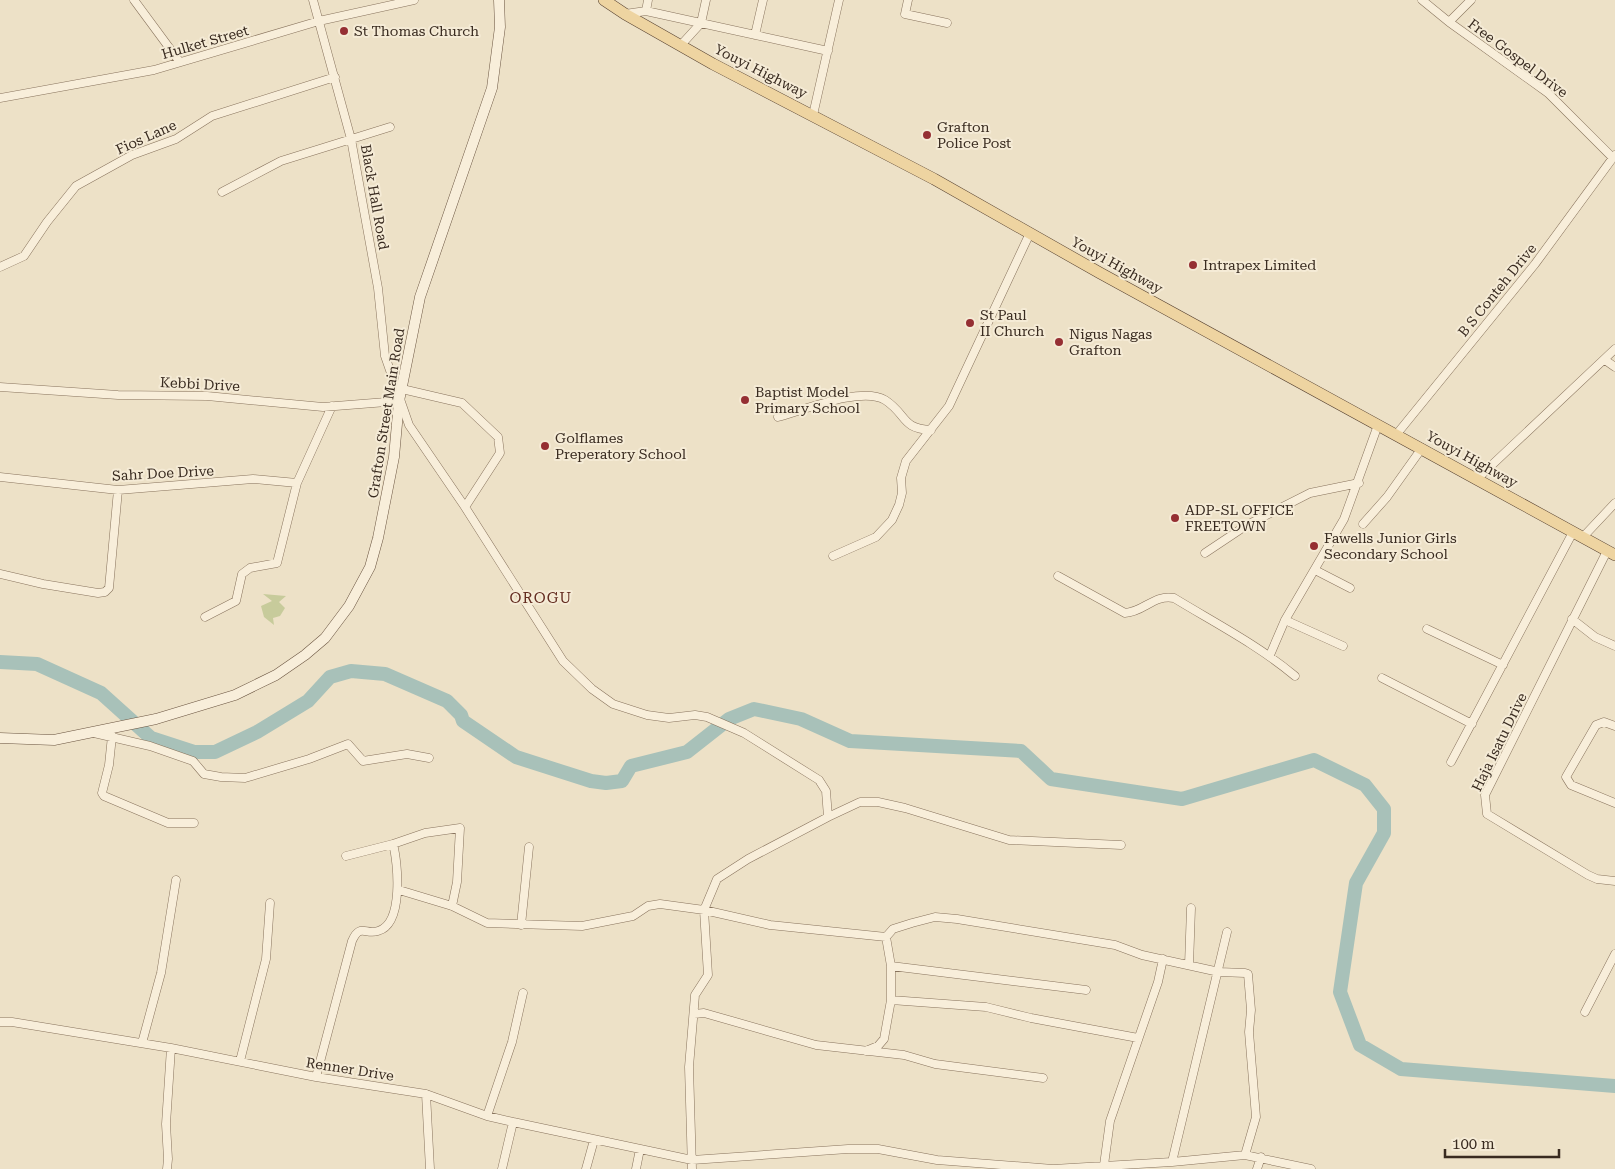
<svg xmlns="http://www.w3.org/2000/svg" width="1615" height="1169" viewBox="0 0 1615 1169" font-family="'Roboto Serif',serif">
<rect width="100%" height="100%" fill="#ede1c7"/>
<!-- green -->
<path fill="#c7cb9b" d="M263,594L286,596L279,602L285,608L280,616L273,618L274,625L264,617L261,606L272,601Z"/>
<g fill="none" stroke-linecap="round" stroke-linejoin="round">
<!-- river -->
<path stroke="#a8c1b9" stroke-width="14" d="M0,662L37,664L101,693L151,738L194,752H215L257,732L308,701L330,677L351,671L385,674L447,701L461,715L463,721L516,757L591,781L606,783L622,781L631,766L687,752L729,719L754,709L801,719L850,741L1021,751L1051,779L1182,799L1314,760L1365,785L1384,809V833L1356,883L1340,992L1360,1045L1401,1069L1615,1086"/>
<defs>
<path id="street" d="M134,0L179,61
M313,0L351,139L378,288L385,356L409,425L465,507L563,661L592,689L613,704L647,715L669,718L695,715L707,717L744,733L819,780L826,791L828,817L748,859L717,879L704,910L708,975L695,995L689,1067L692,1169
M908,0L905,14L947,23
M1422,0L1449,22
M1471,0L1449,22L1548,93L1613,158
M646,11L648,0
M625,14L646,11L828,51
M755,35L763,0
M681,45L701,23L706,0
M0,98L154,70L319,21L414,0
M813,115L839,0
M222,192L281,161L390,127
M0,267L24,256L47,222L76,186L132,155L176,139L212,116L335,77
M1605,360L1615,367
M0,387L118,395L207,396L323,407L399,401
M402,389L462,403L498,437L500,453L465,507
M778,417C804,410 862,386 885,400C907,414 901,429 931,430
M1396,435L1535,264L1615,155
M0,477L118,490L253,479L297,483
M1477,479L1615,349
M1363,524L1387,497L1422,448
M1583,537L1615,503
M1607,551L1485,795L1487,814L1588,875L1597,879L1615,881
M1205,553L1247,525L1310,493L1359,483
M833,556L876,537L892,520L899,505L902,493L901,478L906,461L949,406L1030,233
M1315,570L1350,588
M0,574L43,584L98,593L105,592L109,588L118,490
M1058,576L1125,613C1144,612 1154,594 1174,598C1215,623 1258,645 1295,676
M205,617L236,601L242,574L250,568L277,563L297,483L332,406
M1572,619L1595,637L1615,646
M1285,620L1343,646
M1427,629L1503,665
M1270,655L1285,620L1344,519L1378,425
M1382,678L1472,724
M1615,726L1604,722L1596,725L1566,777L1571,785L1615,803
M94,733L150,746L193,761L204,774L221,777L245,778L309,759L348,744L363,761L407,754L429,758
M112,736L109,765L102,793L104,796L168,823H194
M1451,762L1573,532
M828,817L860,802H878L905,808L1009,840L1121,845
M393,844L425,833L460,828L457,882L452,906
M399,890L452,906L487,923L582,926L633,916L648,906L660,904L704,910L770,925L886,937
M521,925L529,847
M1184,964L1189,965L1191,908
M891,966L1086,990
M891,1000L986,1007L1031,1018L1138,1038
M1585,1012L1615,954
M694,1014L704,1013L816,1045L904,1055L935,1064L1043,1078
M0,1022H12L171,1048L316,1077L426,1094L487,1116L513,1122L692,1160L848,1149H878L937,1160L1053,1169L1172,1162L1245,1155L1311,1169
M142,1043L161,973L176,880
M866,1051L878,1046L884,1039L891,1000V966L886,937L893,929L912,923L935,917L957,919L1115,945L1142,955L1219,972L1245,973L1248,974L1251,1010L1249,1032L1256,1117L1245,1155
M240,1061L266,959L270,903
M316,1077L352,941C360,923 365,935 378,931C404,924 398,863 393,844L346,856
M426,1094L430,1169
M487,1116L512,1042L523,993
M1172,1162L1227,932
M1104,1165L1110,1121L1158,982L1163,959L1165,960
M167,1169L168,1159L166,1124L171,1048
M502,1169L513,1122
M586,1169L594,1140
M636,1169L640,1149
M1257,1169L1261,1157"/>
<path id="secondary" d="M0,738L54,740L156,719L235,695L276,675L305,655L325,638L349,606L370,567L378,538L394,457L399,401L420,297L492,88L500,27L499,0"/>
<path id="primary" d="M604,0L625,14L713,64L934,179L1100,273L1615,555"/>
</defs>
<!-- street casing -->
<use href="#street" stroke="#88735d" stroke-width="9"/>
<!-- secondary casing -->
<use href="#secondary" stroke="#6a5440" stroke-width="11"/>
<!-- primary casing -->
<use href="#primary" stroke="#564131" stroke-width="12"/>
<!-- street -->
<use href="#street" stroke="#f8eeda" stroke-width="8"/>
<!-- secondary -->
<use href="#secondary" stroke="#f8eeda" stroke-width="10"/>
<!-- primary -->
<use href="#primary" stroke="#eed4a1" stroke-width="11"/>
</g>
<!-- markers -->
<g fill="#952f33" stroke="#f5ebd6" stroke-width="2">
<circle cx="344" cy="31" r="5"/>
<circle cx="927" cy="135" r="5"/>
<circle cx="1193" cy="265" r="5"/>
<circle cx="970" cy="323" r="5"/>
<circle cx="1059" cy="342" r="5"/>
<circle cx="745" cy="400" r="5"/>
<circle cx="545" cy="446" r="5"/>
<circle cx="1175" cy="518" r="5"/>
<circle cx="1314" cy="546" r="5"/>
</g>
<g text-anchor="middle" stroke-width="4" stroke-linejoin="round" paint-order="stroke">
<!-- poi labels -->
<g font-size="14" fill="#392b20" stroke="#f5ebd6" text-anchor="start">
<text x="354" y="36">St Thomas Church</text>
<text x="937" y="132">Grafton<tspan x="937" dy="16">Police Post</tspan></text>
<text x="1203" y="270">Intrapex Limited</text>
<text x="980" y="320">St Paul<tspan x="980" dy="16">II Church</tspan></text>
<text x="1069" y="339">Nigus Nagas<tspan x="1069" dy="16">Grafton</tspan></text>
<text x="755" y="397">Baptist Model<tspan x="755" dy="16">Primary School</tspan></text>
<text x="555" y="443">Golflames<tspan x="555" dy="16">Preperatory School</tspan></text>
<text x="1185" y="515">ADP-SL OFFICE<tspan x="1185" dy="16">FREETOWN</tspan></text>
<text x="1324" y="543">Fawells Junior Girls<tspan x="1324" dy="16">Secondary School</tspan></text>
</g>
<!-- street labels -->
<g font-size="14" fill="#392b20" stroke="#f5ebd6">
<text transform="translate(205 42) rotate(-16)" y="5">Hulket Street</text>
<text transform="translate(1518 58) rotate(37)" y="5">Free Gospel Drive</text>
<text transform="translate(761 71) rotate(27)" y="5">Youyi Highway</text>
<text transform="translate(146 137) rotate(-24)" y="5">Fios Lane</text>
<text transform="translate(375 197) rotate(80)" y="5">Black Hall Road</text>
<text transform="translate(1117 265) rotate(29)" y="5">Youyi Highway</text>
<text transform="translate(1497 290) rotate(-51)" y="5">B S Conteh Drive</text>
<text transform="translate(200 384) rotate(3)" y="5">Kebbi Drive</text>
<text transform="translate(386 413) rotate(-81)" y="5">Grafton Street Main Road</text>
<text transform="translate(1472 459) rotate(29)" y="5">Youyi Highway</text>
<text transform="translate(163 473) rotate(-3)" y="5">Sahr Doe Drive</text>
<text transform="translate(1499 742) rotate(-64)" y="5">Haja Isatu Drive</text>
<text transform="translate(350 1069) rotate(9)" y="5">Renner Drive</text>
</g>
<!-- neighbourhood labels -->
<g font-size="15" letter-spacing="1" fill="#642d21" stroke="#f5ebd6">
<text x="541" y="603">OROGU</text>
</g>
</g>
<!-- scale -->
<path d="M1445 1149v8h114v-8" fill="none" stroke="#392b20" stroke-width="2.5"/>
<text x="1452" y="1149" font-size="15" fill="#392b20" stroke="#f5ebd6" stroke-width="4" paint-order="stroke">100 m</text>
</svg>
